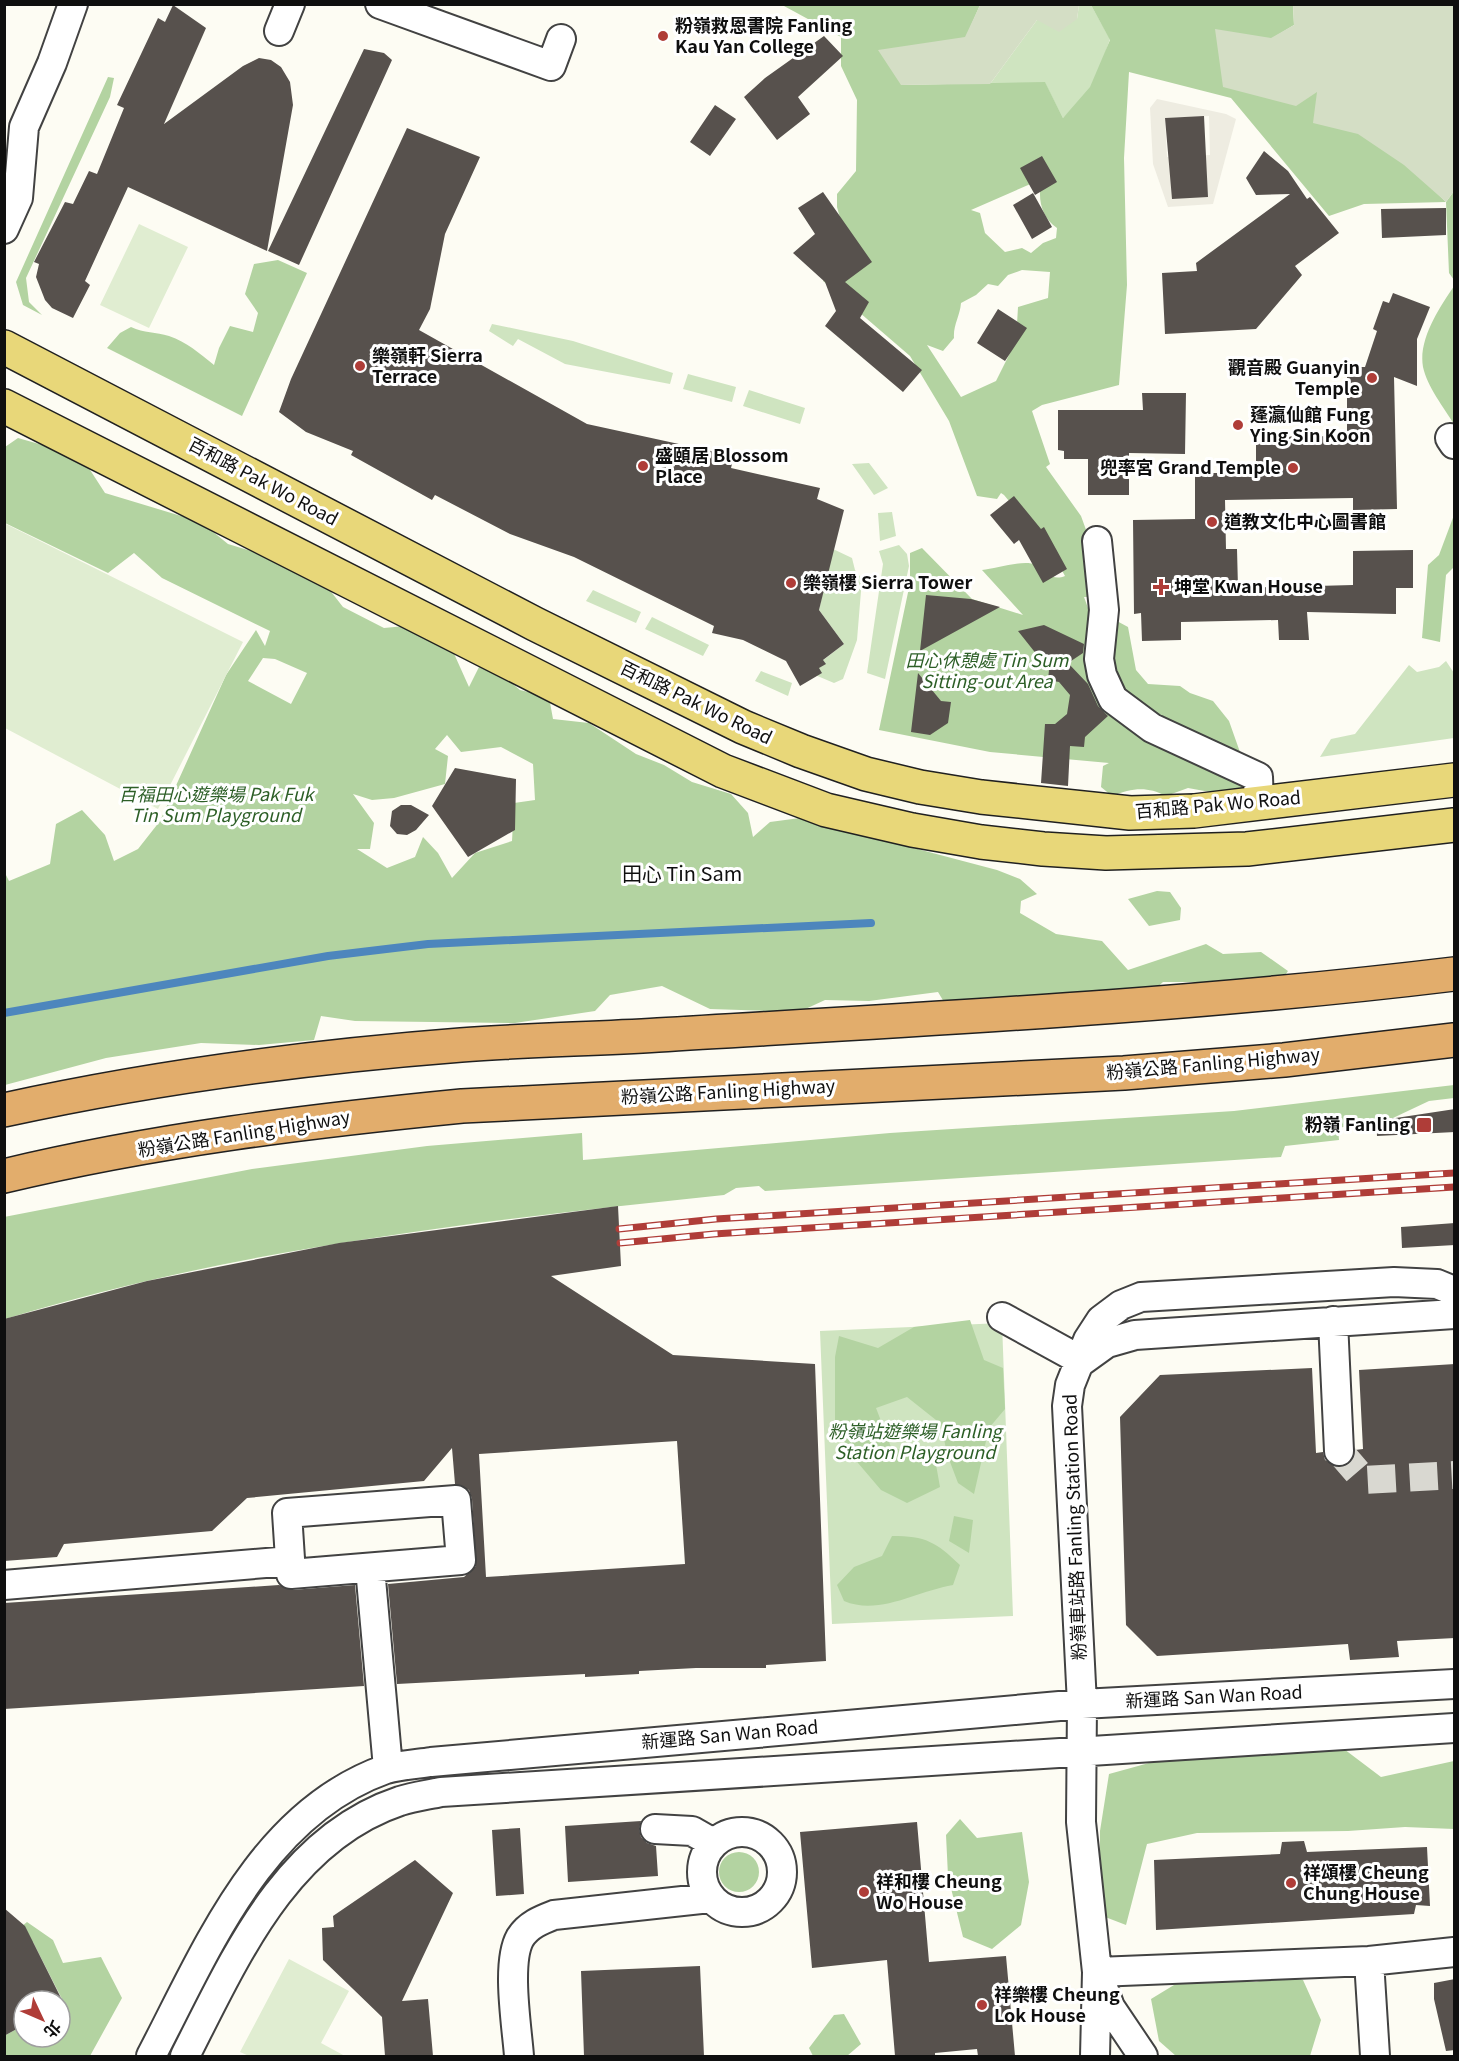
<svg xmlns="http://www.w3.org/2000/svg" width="1459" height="2061" viewBox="0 0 1459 2061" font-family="Georgia,'Noto Sans TC',serif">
<rect width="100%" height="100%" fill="#fdfcf3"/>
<!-- green -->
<path fill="#cfe4c0" d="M1079,5H1091L1110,39L1092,91L1063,118L1045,83L990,84L1037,20L1077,19Z
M492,324L573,341L673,373L670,384L565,364L518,339L513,346L489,331Z
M688,374L736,387L732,402L683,389Z
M749,390L805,408L800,424L743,406Z
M869,463L888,488L874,495L852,464Z
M892,512L896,536L880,541L878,513Z
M899,545L907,554L909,566L885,679L867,673L883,564L879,551Z
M833,549L852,558L855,570L862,579L857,640L843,679L834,683L808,672L844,644L819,610Z
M593,590L641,612L636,623L586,601Z
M652,617L709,645L703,656L645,629Z
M1446,661L1454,673V738L1320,757L1331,739L1355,734L1409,665L1417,672L1439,667Z
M761,671L792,683L788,696L755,681Z
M1002,1323L1013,1616L832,1624L820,1331Z"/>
<!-- forest -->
<path fill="#b3d3a1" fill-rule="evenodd" d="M769,5H980L966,37L901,85L1045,82L1063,118L1090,87L1110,40L1091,5H1293L1294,25L1271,39L1241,34L1368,126L1446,202L1454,191V280L1449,273L1446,202L1364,204L1329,216L1231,98L1129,72L1124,158L1127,285L1119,385L1042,405L1032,411L1050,464L1046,467L1081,516L1093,549L1096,597H1084L1100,641L1115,620L1128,627L1136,670L1148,684L1180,686L1190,693L1213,701L1229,721L1241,755L1239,780L1245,795L1232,796L1188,788L1166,796C1147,786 1132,788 1112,796L1101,787L1103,766L1109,763L990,752L879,730L910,583V553L922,548L972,599L1023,615L982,570C996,569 1024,559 1036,565C1047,569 1050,582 1065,576L1053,554L1004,495L1001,493L997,499L977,496L949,421L910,356L823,281L847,243L837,207V194L856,171L857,100L841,66V37L784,6ZM1042,179C1037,198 1041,217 1057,228L1056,238L1043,243L1031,253L1022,248L1005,252L985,233L980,213L971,210ZM1022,270L1050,272L1048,298L1018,307L1016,341L996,381L961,397L927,345L943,351L954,338C953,325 960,316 961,303L976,295L988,284L998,286L1008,275Z
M108,77L114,78L110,97L26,278L29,302L42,315L23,305L16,282Z
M278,260L307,273L242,416L107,348L120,333L131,327C144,333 156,332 169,336C187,342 199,353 214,365L219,348L230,326L253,332L258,313L245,294L254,264Z
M1454,286V424C1444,408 1427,386 1423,367C1418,339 1440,307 1454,286Z
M18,438L81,456L105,493L201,522L228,544L281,560L325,584L343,607L384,628L405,626L451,647L469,687L479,667L504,677L520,690L549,697L553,719L589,723L636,754L664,765L692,782L731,794L748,813L753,837L770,822L800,818L997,870L1020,879L1037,894L1021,901L1020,913L1056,934L1102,941L1128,970L1206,944L1223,954L1261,952L1288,971L1277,987L1215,988L1192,982H1163L1151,993L947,1007L938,992L869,1001L825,1000L799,1012L710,1009L662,986L610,995L595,1011L515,1023L355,1021L321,1016L314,1040L259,1045L201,1043L106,1058L5,1085L4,871L9,881L50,864L56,824L82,810L105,835L114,861L138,849L160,821L226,675L256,630L265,646L270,631L162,578L134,553L108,573L5,523V447ZM263,658L275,659L307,673L291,704L248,681ZM447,735L461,752L501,747L533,764L535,800L514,803L512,841L475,853L452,878L438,853L423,837L415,857L387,868L357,849H370L374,823L353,794L372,800L394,798L445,784L448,756L435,749Z
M1454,515V567L1446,575L1440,642L1422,638L1428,565L1439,555Z
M1157,891L1170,892L1181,908L1180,920L1149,926L1128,899Z
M1454,1085V1098L1429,1101L1393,1118L1338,1128L1339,1140L1285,1146L1281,1157L765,1191L759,1186L736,1188L724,1195C483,1220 237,1248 5,1319L4,1217L252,1169L427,1146L582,1133L583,1160L890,1133L1234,1111Z
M970,1320L984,1360L1003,1368L1005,1409L989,1428L974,1494L958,1483L947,1454L941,1424L907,1397L876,1408L891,1447L935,1459L940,1487L907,1503L881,1490L858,1463L835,1427V1357L839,1336L878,1348L914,1327Z
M954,1516L973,1520L969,1553L949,1541Z
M892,1536C926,1536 936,1542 960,1565L953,1585C917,1591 879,1616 844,1601L837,1585L854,1567L882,1556Z
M1340,1746L1381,1777L1454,1761V1829L1405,1827L1348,1831L1197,1833L1147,1844L1126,1925L1100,1915V1831L1109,1774L1178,1755Z
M960,1819L977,1838L1022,1832L1029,1882L1021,1925L992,1949L963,1937L948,1876L946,1835Z
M719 1872a20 20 0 1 1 40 0a20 20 0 1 1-40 0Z
M27,1922L53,1940L63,1963L101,1957L122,1998L90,2056H5L4,2036L24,2025V2037H60V2006L64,2003L33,1942L20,1943L16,1931Z
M1197,1971L1213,1980L1256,1982L1277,1976L1303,1980L1321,2020L1310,2056H1176L1159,2041L1151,1999Z
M844,2014L861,2044L847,2056H813L809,2048L834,2015Z"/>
<!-- cemetery -->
<path fill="#d4dec5" d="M980,5H1079L1077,19L1059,32L1037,20L990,84L901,85L878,50L965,37Z
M1293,5H1454V191L1446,202L1404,165L1358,134L1313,123L1317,92L1296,106L1223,87L1215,29L1271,38L1294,25Z"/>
<!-- pitch -->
<path fill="#e0edd1" d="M139,224L188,247L149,328L100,305Z
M4,523L243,642L158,809L5,728Z
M289,1959L349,1991L321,2043L345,2056H249L240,2052Z"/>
<!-- plaza -->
<path fill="#eeece1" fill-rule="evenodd" d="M1157,99L1226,114L1236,119L1213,204L1168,207L1153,164L1150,108ZM1209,116L1210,155L1167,157L1165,118Z"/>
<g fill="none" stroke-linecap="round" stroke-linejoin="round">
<!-- stream -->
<path stroke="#4d86bd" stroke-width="8" d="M4,1013L328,956L428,944L871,923"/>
</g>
<!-- building -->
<path fill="#57514d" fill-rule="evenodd" d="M173,5L206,28L164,124L243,66L259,58L271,60L281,67L290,82L293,105L267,251L128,187L85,281L90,285L73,318L52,308L45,300L36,277L39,264L34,262L65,202L73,204L89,171L97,174L124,108L117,105L158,18L165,22Z
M824,36L843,56L798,97L810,114L777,140L744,97L765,78Z
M364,49L384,53L392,60L299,265L268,251Z
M715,105L736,119L710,156L690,142Z
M1204,116L1208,197L1172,199L1165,118Z
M407,128L480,157L445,234L430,309L419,330L587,424L734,456L731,468L820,488L817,499L844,510L819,610L844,644L823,660L826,664L819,668L822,673L800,686L786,661L743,640L712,633L714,626L574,557L510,534L435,495L432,500L351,455L353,451L306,432L279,412L291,379Z
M1264,151L1288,171L1307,199L1310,197L1339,233L1295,266L1302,275L1256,329L1165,334L1162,273L1197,271L1196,263L1290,194L1256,195L1246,178Z
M1042,156L1057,182L1035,195L1020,168Z
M823,192L872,262L845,282L869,302L860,318L922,370L903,392L825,326L836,311L825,282L793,253L815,234L798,208Z
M1033,193L1052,227L1032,239L1013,205Z
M1446,208V235L1382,238L1381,209Z
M1393,293L1430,307L1417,339V386L1394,377L1397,509L1353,510V498L1225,500L1226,549H1237L1238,588L1353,585V551L1413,550V588H1396V614L1307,612L1309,640H1279L1278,620L1181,622V640L1142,641L1141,613L1134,614L1133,520L1195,519V473H1256V437L1347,436V367H1365L1377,331L1373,329L1383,301L1389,303Z
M998,309L1027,328L1005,361L977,343Z
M1142,393H1186L1185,454L1129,453V495H1088V459H1064V451L1058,450V410H1143Z
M1014,496L1041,529L1044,527L1067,569L1043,583L1019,540L1014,544L990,515Z
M926,595L971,599L1000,607L920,651Z
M1044,625L1084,644L1083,653L1068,663L1088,684L1098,706L1108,716L1085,737L1084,747L1070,746L1068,786L1041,783L1045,724H1055L1067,714L1070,695L1059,682L1048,680L1049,670L1018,631Z
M918,673L941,701L951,702L948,723L930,735L911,732Z
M455,768L516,779L515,830L468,857L432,806Z
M401,805H411L429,815L416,830L407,835L397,834L390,826L392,811Z
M1455,1109V1132L1377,1136L1376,1121Z
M618,1206L621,1266L551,1276L673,1355L815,1364L826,1661L766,1665V1668H696L639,1671V1674L585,1677V1674L397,1684L388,1584L464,1577L476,1566L472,1499L469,1490L455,1484L452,1448L424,1481L247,1498L212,1531L64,1544L57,1557L4,1561V1319L147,1281L339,1243ZM677,1441L685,1564L486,1577L479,1454Z
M1455,1223V1245L1402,1248L1401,1227Z
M1455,1364V1638L1397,1641L1399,1657L1350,1660L1348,1644L1157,1656L1126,1625L1120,1417L1160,1375L1312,1368L1316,1453L1323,1452L1325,1460L1339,1467L1348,1465L1355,1450L1363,1449L1359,1370Z
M279,1585L292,1590L355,1585L364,1686L4,1709V1603Z
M641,1821L639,1829L641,1837L647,1843L656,1846L658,1876L568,1882L565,1826Z
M917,1822L929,1962L1006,1956L1015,2056H978L977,2049L935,2053V2056H895L887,1960L812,1968L800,1832Z
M520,1828L524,1894L496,1896L492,1830Z
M1304,1841L1307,1852L1427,1847L1430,1906L1416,1905L1414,1914L1156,1930L1154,1860L1280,1854L1282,1842Z
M415,1860L453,1893L402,2001L428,1999L433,2056H385L382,2017L323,1960L322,1928L334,1927L333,1916Z
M4,1908L25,1926L64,2004L60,2006V2001H24V2025L4,2036Z
M700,1966L704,2056H584L581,1971Z
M1455,1979V2050L1446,2051L1434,1999V1983Z"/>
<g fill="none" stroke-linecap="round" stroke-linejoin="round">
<!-- minor-tunnel -->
<path stroke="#d9d8d1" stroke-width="28" stroke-dasharray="28 14" stroke-linecap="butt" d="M1339,1451L1364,1480L1454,1475"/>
<defs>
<path id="minor" d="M380,4L551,66L561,39
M279,31L290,4
M4,229L18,198L24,127L52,63L73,4
M1450,438L1454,444
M1097,541L1104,610L1099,659L1102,675L1113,699L1152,728L1258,777L1259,803
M1002,1317L1082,1361
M1333,1321L1339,1451
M1082,1361L1107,1343L1135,1335L1454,1314
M456,1500L461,1560L291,1574L287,1513Z
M370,1568L388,1768
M4,1585L290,1561
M655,1829L692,1831L713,1843
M702 1872a40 40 0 1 1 80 0a40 40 0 1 1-80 0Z
M1369,1961L1375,2056
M1097,1972L1369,1961L1454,1952
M1101,1982L1110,2007L1143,2056
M151,2056C207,1949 261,1813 386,1769C400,1765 417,1764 431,1762L1082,1704L1454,1684
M185,2056C235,1958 286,1839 400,1801C413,1797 427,1795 441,1792L1454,1728
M519,2056C517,2028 506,1963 520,1938C528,1925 541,1920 554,1915L710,1898
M1095,2056L1097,1972L1081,1822L1082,1704L1067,1406L1070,1385L1088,1340L1101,1320L1121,1305L1141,1297L1394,1282L1437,1284L1454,1291"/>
<path id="major" d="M4,347L535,624L743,727L801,751L866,774L920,787L981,797L1130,813L1194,811L1454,780
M4,406L723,771L826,810L912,830L981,842L1043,849L1106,853L1247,849L1454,825"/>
<path id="highway" d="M4,1110C154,1077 308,1057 461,1045C527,1040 593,1039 658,1035C924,1019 1190,1006 1454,974
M4,1176C154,1140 309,1121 462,1106L1124,1073L1284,1060L1454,1040"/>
</defs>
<!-- minor casing -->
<use href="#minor" stroke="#424242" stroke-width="32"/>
<!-- major casing -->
<use href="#major" stroke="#202020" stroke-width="36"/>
<!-- highway casing -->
<use href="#highway" stroke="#202020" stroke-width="36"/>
<!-- minor -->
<use href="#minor" stroke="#fff" stroke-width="28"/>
<!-- major -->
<use href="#major" stroke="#e8d779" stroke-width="33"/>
<!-- highway -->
<use href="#highway" stroke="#e2ad6c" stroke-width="33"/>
<defs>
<path id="rail" d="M619,1229L716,1219L1454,1173
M620,1243L714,1234L1454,1187"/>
</defs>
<!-- rail casing -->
<use href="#rail" stroke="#af3d38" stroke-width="7"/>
<!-- rail -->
<use href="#rail" stroke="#fff" stroke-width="4.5" stroke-dasharray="14" stroke-linecap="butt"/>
</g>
<!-- markers -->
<g fill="#af3d38" stroke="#fff" stroke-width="2">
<circle cx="663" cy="36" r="6"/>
<circle cx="360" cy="366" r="6"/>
<circle cx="1372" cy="378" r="6"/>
<circle cx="1238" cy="425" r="6"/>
<circle cx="643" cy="466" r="6"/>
<circle cx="1293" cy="468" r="6"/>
<circle cx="1212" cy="522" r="6"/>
<circle cx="791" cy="583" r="6"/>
<path d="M1158 578h6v6h6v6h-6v6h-6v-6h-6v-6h6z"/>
<rect x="1416" y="1117" width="16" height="16" rx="3"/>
<circle cx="1291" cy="1883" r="6"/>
<circle cx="864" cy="1892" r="6"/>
<circle cx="982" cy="2005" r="6"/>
</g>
<g text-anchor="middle" stroke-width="6" stroke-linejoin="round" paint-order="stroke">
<!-- poi labels -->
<g font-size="18" font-weight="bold" fill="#0f0f0f" stroke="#fff" text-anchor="start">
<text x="675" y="32">粉嶺救恩書院 Fanling<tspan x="675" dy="21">Kau Yan College</tspan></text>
<text x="372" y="362">樂嶺軒 Sierra<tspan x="372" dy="21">Terrace</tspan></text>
<text x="1360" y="374" text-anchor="end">觀音殿 Guanyin<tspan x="1360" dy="21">Temple</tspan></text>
<text x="1250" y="421">蓬瀛仙館 Fung<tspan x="1250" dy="21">Ying Sin Koon</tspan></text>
<text x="655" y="462">盛頤居 Blossom<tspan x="655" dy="21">Place</tspan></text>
<text x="1281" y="474" text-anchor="end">兜率宮 Grand Temple</text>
<text x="1224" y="528">道教文化中心圖書館</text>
<text x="803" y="589">樂嶺樓 Sierra Tower</text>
<text x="1174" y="593">坤堂 Kwan House</text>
<text x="1410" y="1131" text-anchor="end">粉嶺 Fanling</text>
<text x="1303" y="1879">祥頌樓 Cheung<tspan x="1303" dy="21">Chung House</tspan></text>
<text x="876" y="1888">祥和樓 Cheung<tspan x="876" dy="21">Wo House</tspan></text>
<text x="994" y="2001">祥樂樓 Cheung<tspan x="994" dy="21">Lok House</tspan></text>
</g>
<!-- street labels -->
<g font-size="18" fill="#0f0f0f" stroke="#fff">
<text transform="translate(263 482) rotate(28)" y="6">百和路 Pak Wo Road</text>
<text transform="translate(696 703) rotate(26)" y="6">百和路 Pak Wo Road</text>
<text transform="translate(1218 805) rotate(-5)" y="6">百和路 Pak Wo Road</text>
<text transform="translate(1213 1064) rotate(-5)" y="6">粉嶺公路 Fanling Highway</text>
<text transform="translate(728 1092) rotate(-3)" y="6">粉嶺公路 Fanling Highway</text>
<text transform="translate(244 1134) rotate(-9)" y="6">粉嶺公路 Fanling Highway</text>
<text transform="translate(1075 1527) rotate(-92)" y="6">粉嶺車站路 Fanling Station Road</text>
<text transform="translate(1214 1697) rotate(-3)" y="6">新運路 San Wan Road</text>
<text transform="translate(730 1735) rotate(-5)" y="6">新運路 San Wan Road</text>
</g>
<!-- park labels -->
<g font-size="18" font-style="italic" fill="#2d5f27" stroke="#fff">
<text x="987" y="667">田心休憩處 Tin Sum<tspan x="987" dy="21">Sitting-out Area</tspan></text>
<text x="216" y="801">百福田心遊樂場 Pak Fuk<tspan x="216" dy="21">Tin Sum Playground</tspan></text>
<text x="915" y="1438">粉嶺站遊樂場 Fanling<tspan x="915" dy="21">Station Playground</tspan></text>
</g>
<!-- neighbourhood labels -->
<g font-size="20" fill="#0f0f0f" stroke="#fff">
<text x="682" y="881">田心 Tin Sam</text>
</g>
</g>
<!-- border -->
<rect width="1459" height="2061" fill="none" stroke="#0f0f0f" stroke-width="12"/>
<!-- north arrow -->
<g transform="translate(42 2019) rotate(134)"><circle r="28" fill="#ffffff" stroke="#9f9f9f" stroke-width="1.5"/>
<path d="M0-4.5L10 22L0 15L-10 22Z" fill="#af3d38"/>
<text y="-9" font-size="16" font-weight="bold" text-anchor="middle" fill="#0f0f0f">北</text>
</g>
</svg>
